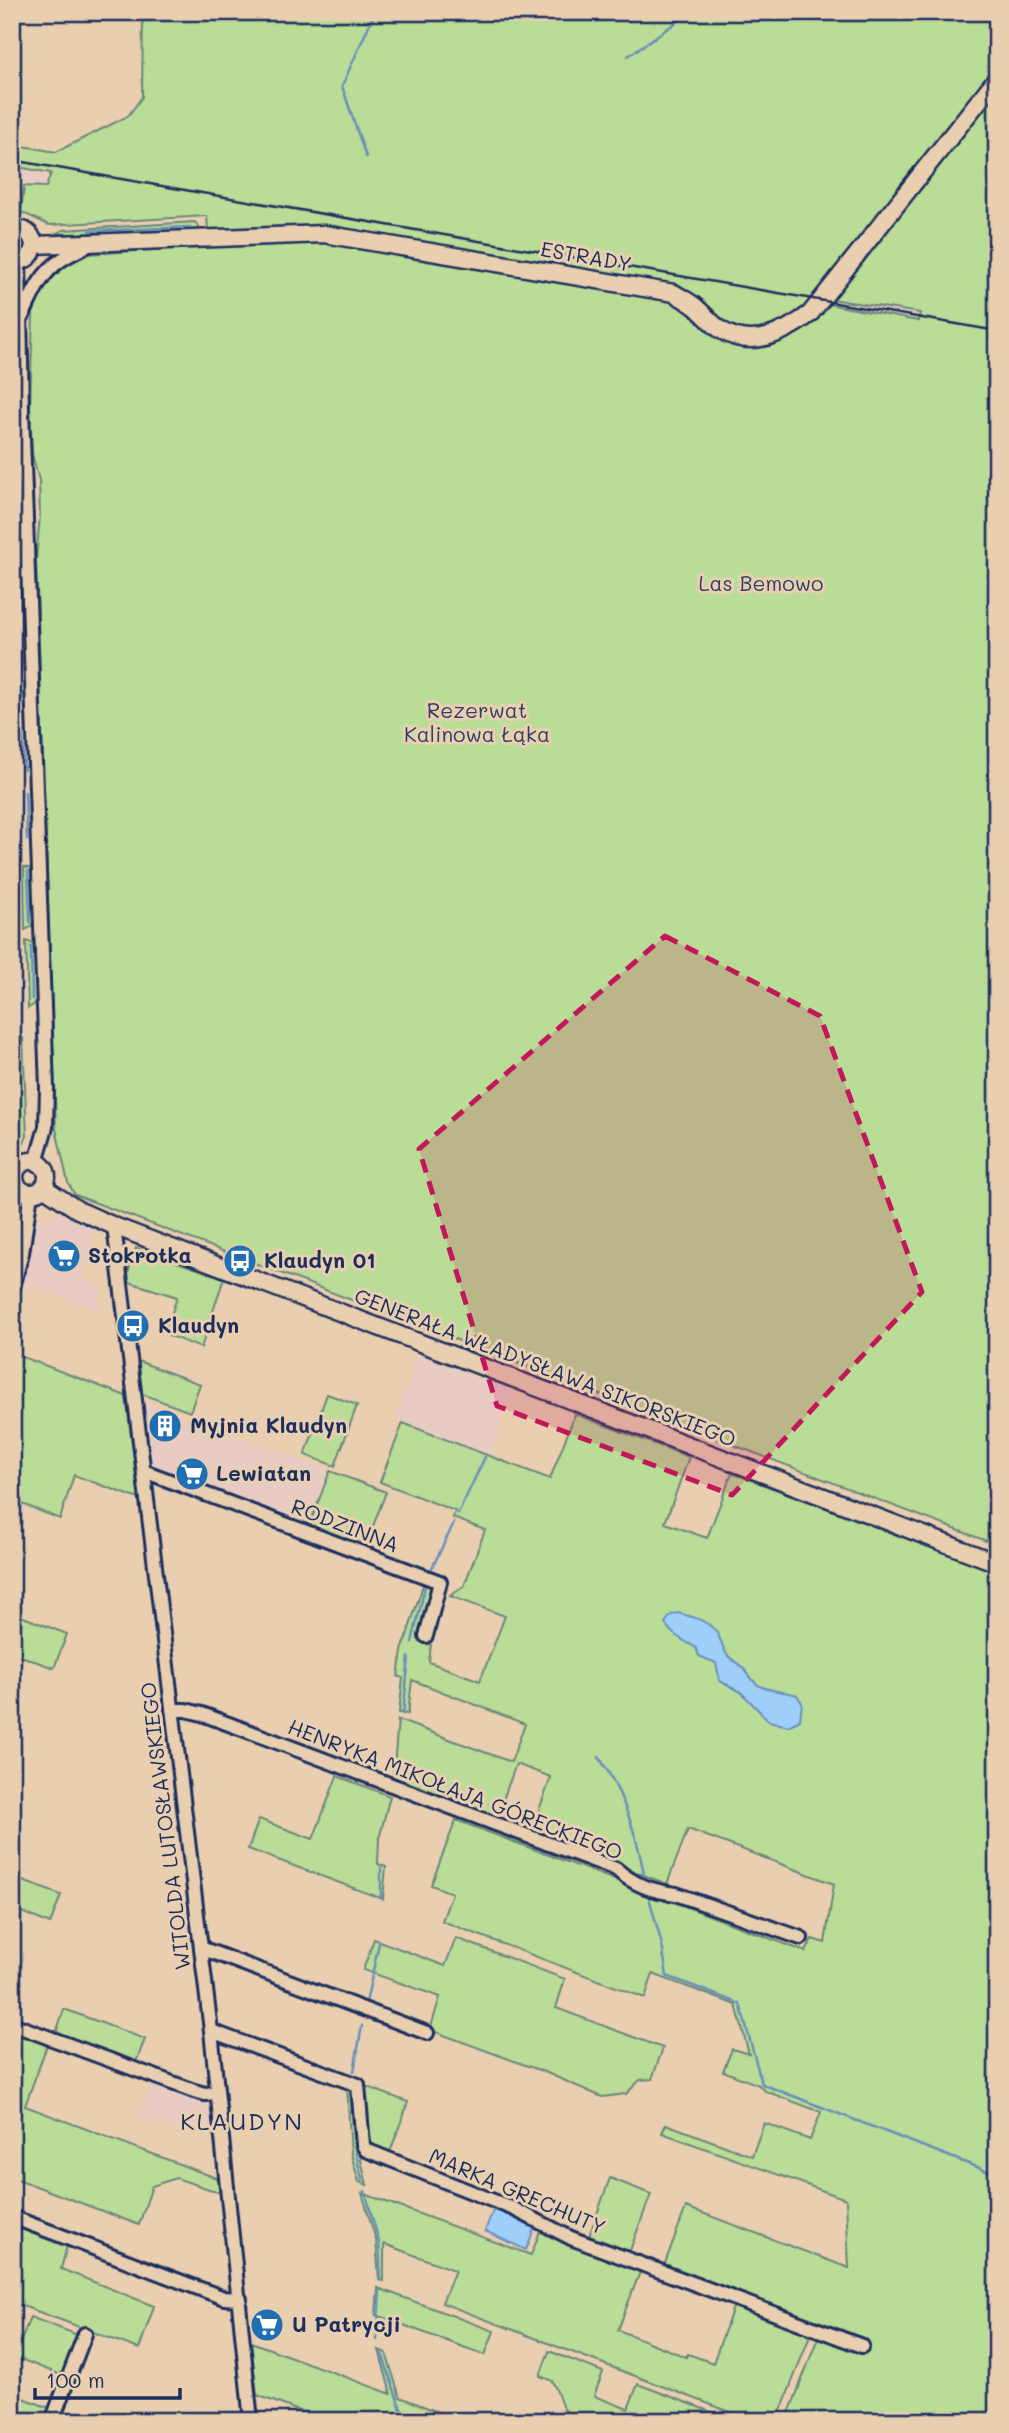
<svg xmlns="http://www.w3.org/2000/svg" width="1009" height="2433" viewBox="0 0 1009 2433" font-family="Mali,sans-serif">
<rect width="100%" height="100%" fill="#e9cfb0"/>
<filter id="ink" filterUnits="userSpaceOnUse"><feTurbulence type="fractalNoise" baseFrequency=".0143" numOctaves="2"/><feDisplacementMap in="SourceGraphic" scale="14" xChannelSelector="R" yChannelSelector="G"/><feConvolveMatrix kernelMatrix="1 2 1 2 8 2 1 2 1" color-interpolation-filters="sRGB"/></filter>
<g filter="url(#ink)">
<!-- built -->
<path fill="#e8ccc4" d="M12,166L52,173L46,187L24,186L21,212L12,214Z
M831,299L920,313L919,321L828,304Z
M12,903H20L24,1036L18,1047L19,1104L12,1130Z
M57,1213L97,1228L81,1280L101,1286L97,1310L20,1282L34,1224Z
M419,1355L513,1390L489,1456L394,1420Z
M143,1402L330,1471L309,1526L151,1469Z
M152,2084L204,2103L212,2113L214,2136L192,2134L140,2115Z"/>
<!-- green -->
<path fill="#b9dc96" stroke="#6a867a" stroke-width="2" d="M143,12H997V67L907,182L872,222L810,305L784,325L756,332L735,329L722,323L695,301L316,228L208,231L207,216L49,225L21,212L24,186L46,187L51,173L12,166V144L56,152L128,116L142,97Z
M997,87V1545L75,1195L68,1183L56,1129L36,560L40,515L39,480L32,454L30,407L33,314L40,293L52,275L66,263L87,254L324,240L660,297L673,301L709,328L771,343L800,330L828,304L918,321L920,313L831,299Z
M195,222L199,227L194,231L55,234L63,230Z
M24,867L32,869L33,922L31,927L25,930Z
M26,941L32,943L35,948L36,1000L35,1004L28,1008Z
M23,1037L27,1136L23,1144L12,1153V1130L19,1104L18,1047Z
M136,1248L224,1278L201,1348L165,1334L177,1297L129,1282L128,1273Z
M12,1353L126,1396L139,1499L74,1475L60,1519L12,1500Z
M138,1361L200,1384L190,1412L142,1394Z
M327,1394L357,1405L335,1466L305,1455Z
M575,1414L689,1457L665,1523L707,1538L732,1473L997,1572V2421H857L836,2413L833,2421H786L819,2335L862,2352L866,2341L664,2266L686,2207L849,2268L846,2199L662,2133L666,2124L752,2156L764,2123L810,2140L821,2112L765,2091L759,2085L723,2071L732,2049L749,2054L736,2005L653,1974L645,1998L442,1921L452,1893L431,1885L456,1820L806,1952L812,1939L825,1943L834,1884L688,1829L667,1884L531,1832L551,1777L516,1764L496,1819L459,1805L460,1802L393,1777L398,1720L511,1762L525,1724L412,1680L408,1714L399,1713L403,1678L398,1676L402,1651L424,1582L432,1586L431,1590L418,1639L431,1645L429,1662L480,1681L505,1616L450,1596L464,1586L485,1530L453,1518L455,1511L380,1482L403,1423L550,1479Z
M330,1471L386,1492L365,1547L309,1526Z
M13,1613L67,1634L54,1668L12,1653Z
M337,1776L390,1796L379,1839L378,1864L386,1867L383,1899L248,1849L259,1819L313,1839Z
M12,1877L61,1895L50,1924L12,1908Z
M456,1938L565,1979L556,2008L663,2048L652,2079L640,2080L626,2094L602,2097L547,2073L430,2030L440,1997L363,1970L374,1939L445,1966Z
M64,2009L145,2039L136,2062L56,2033Z
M12,2032L47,2045L25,2106L219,2179L221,2193L176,2178L152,2186L139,2225L12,2177Z
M365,2086L408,2102L389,2155L376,2151L368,2140Z
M347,2087L354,2090L360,2156L367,2185L359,2182L351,2154Z
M610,2178L651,2194L629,2253L588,2239Z
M362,2193L531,2255L541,2229L641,2269L618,2330L686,2357L688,2354L713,2363L734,2305L807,2331L809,2338L777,2421H754L442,2303L455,2270L384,2244V2281L379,2280L376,2240Z
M12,2221L68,2242L61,2269L154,2306L139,2349L12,2302V2259L14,2253L12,2252Z
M378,2288L494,2331L485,2355L376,2315Z
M30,2317L78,2335L63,2376L15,2357Z
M251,2342L391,2394L379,2350L386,2353L400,2397L461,2421H325L257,2395Z
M549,2351L603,2372L594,2396L628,2409L638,2384L735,2421H585C553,2408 566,2406 552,2381L540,2376Z
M12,2394L50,2408L45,2421H12Z"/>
<!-- water -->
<path fill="#9ecffb" stroke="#6a8fbc" stroke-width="2" d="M678,1613C693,1617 712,1621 719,1637C728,1657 723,1653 741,1666C748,1672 752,1682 760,1686C771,1692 786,1691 797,1695L802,1703L800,1720L788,1726L769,1721L741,1692L720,1681L716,1663L699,1656L696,1648C684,1639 673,1638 665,1623L671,1615Z
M494,2208L535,2226L526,2250L485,2231Z"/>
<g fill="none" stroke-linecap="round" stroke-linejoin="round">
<!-- stream -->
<path stroke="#6a8fbc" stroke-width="2.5" d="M628,56L691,12
M366,157L342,86L375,12
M90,231L190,227
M12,430L13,440
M13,463L16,518
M20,652L21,672
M22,699V693
M22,715L24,770
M25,792L27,840
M28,871L30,922
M31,947L32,999
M458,1514L485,1457
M431,1570L454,1523
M412,1642L425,1587
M403,1714L409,1657
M599,1757C623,1793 638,1838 645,1880
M648,1894L662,1945L667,1976L740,2004L762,2084L997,2175
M381,1897V1868
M366,2003L379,1943
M354,2071L362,2026
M350,2088L355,2151L363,2183
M365,2191L379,2242L381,2279
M377,2340L380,2290
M382,2354L405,2421
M992,2421L997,2401"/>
<defs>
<path id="minor" d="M19,261L22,411L47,1088L46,1127L36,1162
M22,317C32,296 40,274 61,260C70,254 81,249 91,244
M114,1226L211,2031L251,2421
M12,1291L22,1253L31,1193
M144,1474L149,1473L440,1582L426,1636
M172,1710H186L202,1714L616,1869C634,1885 652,1891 676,1894L801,1938
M201,1948L427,2033
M12,2024L194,2091L205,2094L217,2093
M211,2031L358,2085L363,2145L366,2150L514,2209L571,2238L862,2346
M12,2217L224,2298L240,2299
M52,2421L85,2334"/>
<path id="major" d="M12,230C24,227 32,233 34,245C33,257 24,263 12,260
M34,245L324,234L674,293C682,298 690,302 697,308C705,315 712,324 721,330C752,350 784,333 810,314L997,78
M15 1177a16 16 0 1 1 32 0a16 16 0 1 1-32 0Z
M43,1187L78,1210L114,1226L997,1563"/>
</defs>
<!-- minor casing -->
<use href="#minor" stroke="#1b2f5e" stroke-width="18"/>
<!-- major casing -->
<use href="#major" stroke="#1b2f5e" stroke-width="21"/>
<!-- minor -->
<use href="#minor" stroke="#e9cfb0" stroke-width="12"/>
<!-- major -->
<use href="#major" stroke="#e9cfb0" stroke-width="16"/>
<!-- rail -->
<path stroke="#1b2f5e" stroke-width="2.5" d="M12,160L997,331"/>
</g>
</g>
<!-- marked area -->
<path fill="#c2185b" fill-opacity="0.2" stroke="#c2185b" stroke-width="5" stroke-dasharray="14 9" stroke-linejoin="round" d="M665,936L820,1016L922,1292L732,1495L497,1406L419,1149Z"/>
<!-- icons -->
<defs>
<symbol id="supermarket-disc" viewBox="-11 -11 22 22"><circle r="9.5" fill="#1f6fb2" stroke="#e9cfb0"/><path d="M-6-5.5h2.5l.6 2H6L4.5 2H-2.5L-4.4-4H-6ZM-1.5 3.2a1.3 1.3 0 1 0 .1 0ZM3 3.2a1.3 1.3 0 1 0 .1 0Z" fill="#fff"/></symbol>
<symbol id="bus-disc" viewBox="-11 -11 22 22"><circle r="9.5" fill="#1f6fb2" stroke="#e9cfb0"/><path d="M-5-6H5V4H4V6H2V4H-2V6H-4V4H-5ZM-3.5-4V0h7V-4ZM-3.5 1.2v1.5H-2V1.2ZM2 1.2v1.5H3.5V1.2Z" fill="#fff"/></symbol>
<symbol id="building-disc" viewBox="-11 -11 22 22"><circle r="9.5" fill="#1f6fb2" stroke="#e9cfb0"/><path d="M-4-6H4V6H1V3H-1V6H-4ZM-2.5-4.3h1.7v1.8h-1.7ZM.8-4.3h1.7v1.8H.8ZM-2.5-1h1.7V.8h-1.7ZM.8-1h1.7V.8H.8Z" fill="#fff"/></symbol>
</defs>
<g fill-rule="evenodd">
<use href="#supermarket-disc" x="45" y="1237" width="38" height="38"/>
<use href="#bus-disc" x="221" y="1242" width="38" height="38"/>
<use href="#bus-disc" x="114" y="1307" width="38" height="38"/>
<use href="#building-disc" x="146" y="1407" width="38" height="38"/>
<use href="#supermarket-disc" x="173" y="1455" width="38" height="38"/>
<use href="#supermarket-disc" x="248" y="2306" width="38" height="38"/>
</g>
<g text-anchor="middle" stroke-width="6" stroke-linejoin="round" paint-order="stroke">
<!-- street labels -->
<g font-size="21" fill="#1b2f5e" stroke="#e9cfb0">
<text transform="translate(586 257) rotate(10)" y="7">ESTRADY</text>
<text transform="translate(545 1368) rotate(21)" y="7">GENERAŁA WŁADYSŁAWA SIKORSKIEGO</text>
<text transform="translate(345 1526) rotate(21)" y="7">RODZINNA</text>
<text transform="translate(455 1790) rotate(21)" y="7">HENRYKA MIKOŁAJA GÓRECKIEGO</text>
<text transform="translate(166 1826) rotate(-97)" y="7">WITOLDA LUTOSŁAWSKIEGO</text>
<text transform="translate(517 2192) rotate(23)" y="7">MARKA GRECHUTY</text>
</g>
<!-- park labels -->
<g font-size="21" fill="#2b4064" stroke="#e9cfb0">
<text x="761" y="591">Las Bemowo</text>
<text x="477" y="718">Rezerwat<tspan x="477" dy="24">Kalinowa Łąka</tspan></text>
</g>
<!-- poi labels -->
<g font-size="21" font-weight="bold" fill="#1b2f5e" stroke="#e9cfb0" text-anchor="start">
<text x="88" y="1263">Stokrotka</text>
<text x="264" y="1268">Klaudyn 01</text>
<text x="158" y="1333">Klaudyn</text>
<text x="190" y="1433">Myjnia Klaudyn</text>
<text x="216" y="1481">Lewiatan</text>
<text x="292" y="2332">U Patrycji</text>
</g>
<!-- quarter labels -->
<g font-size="24" letter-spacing="2" fill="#1b2f5e" stroke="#e9cfb0">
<text x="242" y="2130">KLAUDYN</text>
</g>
</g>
<!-- margin -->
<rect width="1009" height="2433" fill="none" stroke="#e9cfb0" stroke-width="42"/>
<rect x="21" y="21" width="967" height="2391" fill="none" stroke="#1b2f5e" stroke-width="2.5" filter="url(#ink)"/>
<!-- scale -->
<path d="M35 2388v10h145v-10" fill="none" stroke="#1b2f5e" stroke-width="3.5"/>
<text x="46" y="2388" font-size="21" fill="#1b2f5e" stroke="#e9cfb0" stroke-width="5" paint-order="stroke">100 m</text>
</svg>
